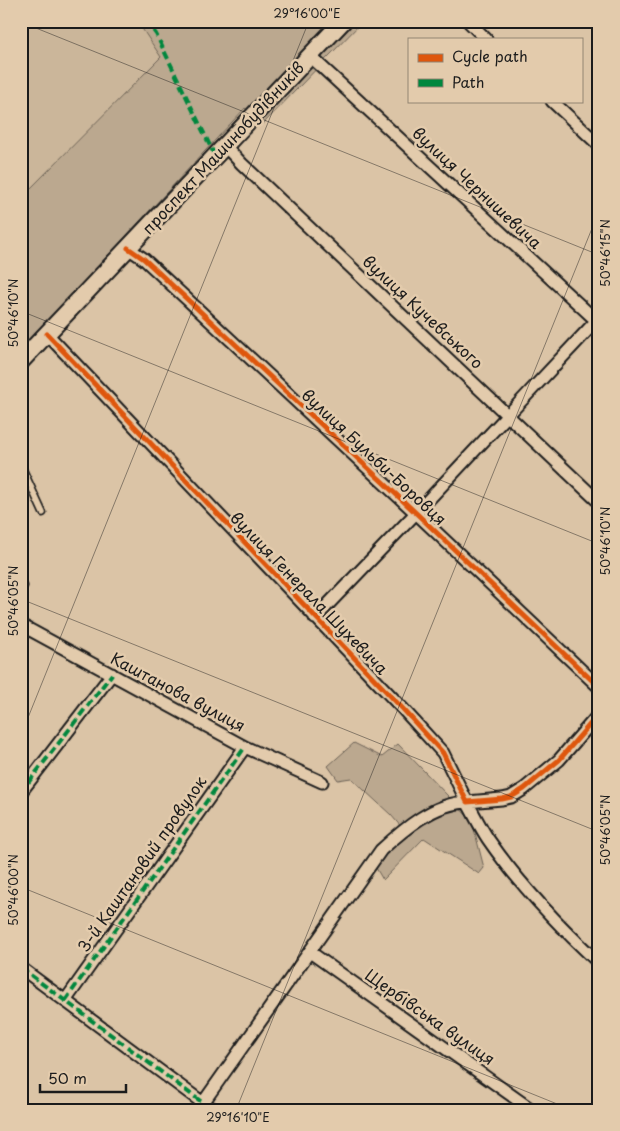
<svg xmlns="http://www.w3.org/2000/svg" width="620" height="1131" viewBox="0 0 620 1131" font-family="'Playpen Sans',sans-serif">
<rect width="100%" height="100%" fill="#dbc4a6"/>
<filter id="ink" filterUnits="userSpaceOnUse"><feTurbulence type="fractalNoise" baseFrequency=".02" numOctaves="2"/><feDisplacementMap in="SourceGraphic" scale="10" xChannelSelector="R" yChannelSelector="G"/><feConvolveMatrix kernelMatrix="1 2 1 2 8 2 1 2 1" color-interpolation-filters="sRGB"/></filter>
<g filter="url(#ink)">
<!-- built -->
<path fill="#cbb69a" d="M21,21H137L161,57L21,198Z"/>
<!-- green -->
<path fill="#bba88f" stroke="#6c6256" d="M137,21H363L263,124L245,108L21,349V198L161,57Z
M354,743L382,757L398,744L472,821L484,868L479,874L424,838L383,880L376,868L382,857L408,835L391,815L351,778L338,780L328,766Z"/>
<g fill="none" stroke-linecap="round" stroke-linejoin="round">
<defs>
<path id="lane" d="M21,465L43,513
M21,585L24,586"/>
<path id="street" d="M468,21L486,39
M310,56L599,323
M552,101L599,145
M225,146L242,164L599,502
M128,248L144,259L416,513L599,687
M47,334L402,708L443,753L467,802L502,799L511,797L524,789L559,760L599,714
M315,618L416,513L599,318
M21,625L245,747L322,782
M21,792L112,674
M310,952L532,1110
M21,968L203,1103L215,1110
M65,1001L245,747
M198,1110L381,850C404,829 434,803 467,802C474,814 480,827 488,839C519,884 559,926 599,963"/>
<path id="secondary" d="M21,361L343,21"/>
</defs>
<!-- lane casing -->
<use href="#lane" stroke="#1c1c1c" stroke-width="9"/>
<!-- street casing -->
<use href="#street" stroke="#1c1c1c" stroke-width="15"/>
<!-- secondary casing -->
<use href="#secondary" stroke="#1c1c1c" stroke-width="20"/>
<!-- lane -->
<use href="#lane" stroke="#e3cbac" stroke-width="5.5"/>
<!-- street -->
<use href="#street" stroke="#e3cbac" stroke-width="11"/>
<!-- secondary -->
<use href="#secondary" stroke="#e3cbac" stroke-width="16"/>
<!-- quiet -->
<path stroke="#00873e" stroke-width="4" stroke-dasharray="8 4" stroke-linecap="butt" d="M146,21L156,34L215,156
M21,792L112,674
M21,968L203,1103
M65,1001L245,747"/>
<defs>
<path id="cycleway" d="M128,248L144,259L416,513L599,687
M47,334L402,708L443,753L467,802L502,799L511,797L524,789L559,760L599,714"/>
</defs>
<!-- cycleway casing -->
<use href="#cycleway" stroke="#e3cbac" stroke-width="8"/>
<!-- cycleway -->
<use href="#cycleway" stroke="#de560d" stroke-width="5"/>
</g>
</g>
<!-- ticks -->
<path fill="none" stroke="#1c1c1c" stroke-width="1" stroke-opacity="0.45" d="M21,22L599,255M21,311L599,544M21,599L599,832M21,735L309,21M21,887L572,1110M236,1110L599,211"/>
<g text-anchor="middle" stroke-width="5" stroke-linejoin="round" paint-order="stroke">
<!-- street labels -->
<g font-size="16" fill="#1c1c1c" stroke="#e3cbac">
<text transform="translate(223 148) rotate(-47)" y="6">проспект Машинобудівників</text>
<text transform="translate(477 188) rotate(43)" y="6">вулиця Чернишевича</text>
<text transform="translate(423 312) rotate(43)" y="6">вулиця Кучевського</text>
<text transform="translate(374 457) rotate(43)" y="6">вулиця Бульби-Боровця</text>
<text transform="translate(309 593) rotate(46)" y="6">вулиця Генерала Шухевича</text>
<text transform="translate(178 692) rotate(28)" y="6">Каштанова вулиця</text>
<text transform="translate(142 864) rotate(-55)" y="6">3-й Каштановий провулок</text>
<text transform="translate(430 1017) rotate(35)" y="6">Щербівська вулиця</text>
</g>
</g>
<!-- margin -->
<rect width="620" height="1131" fill="none" stroke="#e3cbac" stroke-width="55"/>
<!-- legend -->
<rect x="408" y="38" width="175" height="65" fill="#e3cbac" stroke="#938572"/>
<rect x="418" y="54" width="25" height="8" fill="#de560d" stroke="#938572"/>
<text x="452" y="62" font-size="15" fill="#1c1c1c">Cycle path</text>
<rect x="418" y="79" width="25" height="8" fill="#00873e" stroke="#938572"/>
<text x="452" y="88" font-size="15" fill="#1c1c1c">Path</text>
<!-- scale -->
<path d="M40 1084v8h86v-8" fill="none" stroke="#1c1c1c" stroke-width="2.5"/>
<text x="48" y="1084" font-size="15" fill="#1c1c1c" stroke="#e3cbac" stroke-width="4" paint-order="stroke">50 m</text>
<rect x="28" y="28" width="564" height="1076" fill="none" stroke="#1c1c1c" stroke-width="2"/>
<g font-size="12" text-anchor="middle" fill="#1c1c1c">
<text x="307" y="18">29°16'00"E</text>
<text transform="translate(606 253) rotate(-90)" y="4">50°46'15"N</text>
<text transform="translate(14 313) rotate(-90)" y="4">50°46'10"N</text>
<text transform="translate(606 541) rotate(-90)" y="4">50°46'10"N</text>
<text transform="translate(14 601) rotate(-90)" y="4">50°46'05"N</text>
<text transform="translate(606 830) rotate(-90)" y="4">50°46'05"N</text>
<text transform="translate(14 890) rotate(-90)" y="4">50°46'00"N</text>
<text x="238" y="1122">29°16'10"E</text>
</g>
</svg>
